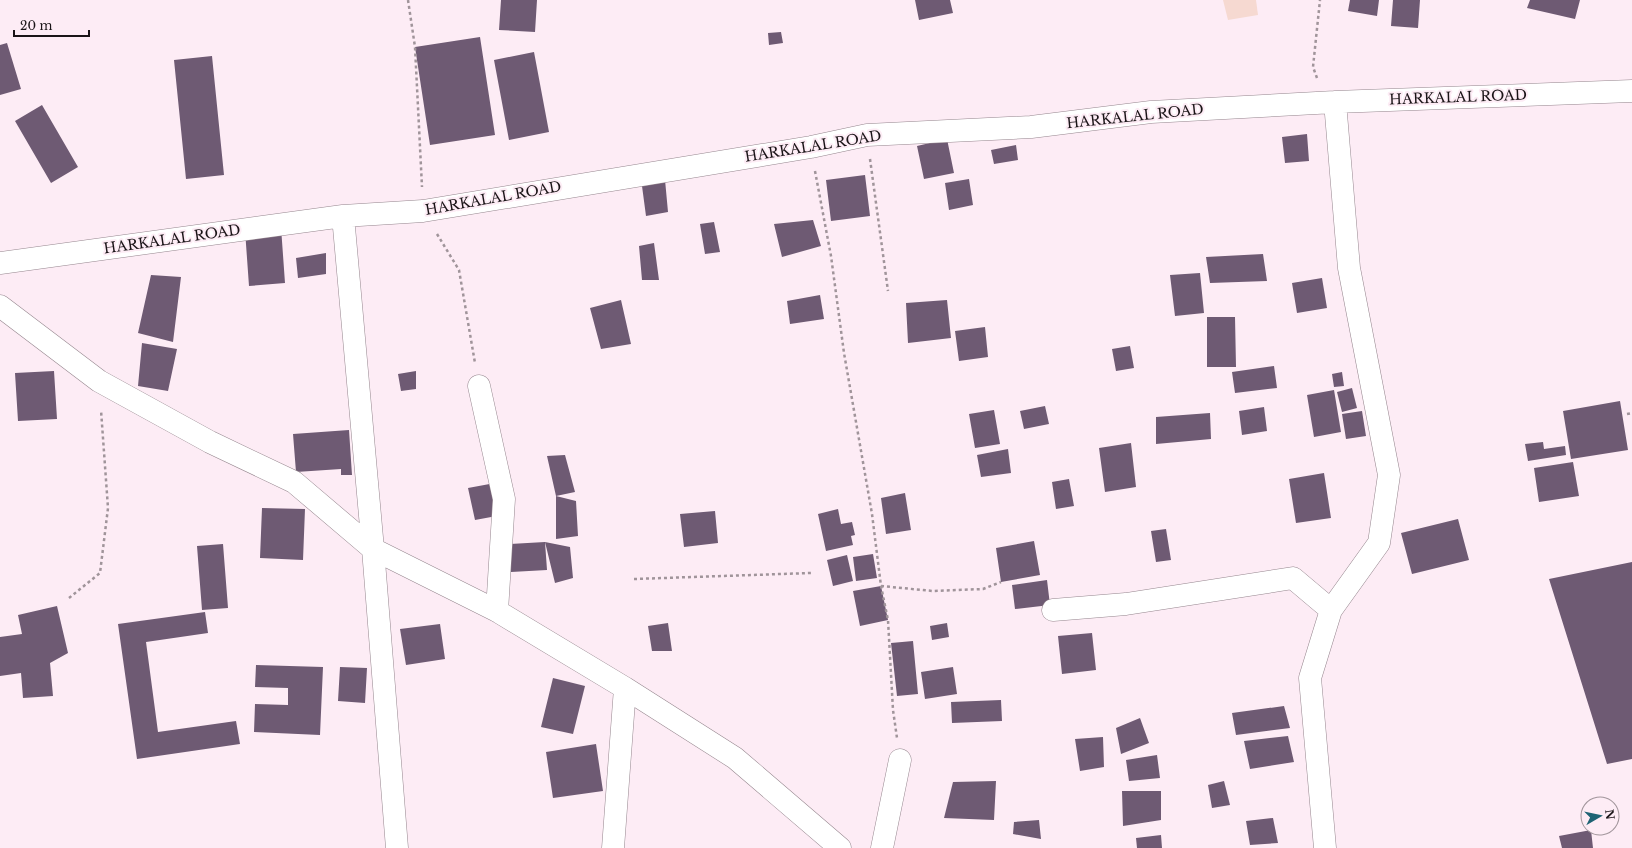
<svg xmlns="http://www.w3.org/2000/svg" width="1632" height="848" viewBox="0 0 1632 848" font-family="'Libre Baskerville',serif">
<rect width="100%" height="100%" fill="#fdecf5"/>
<!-- green -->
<path fill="#f6d9d1" d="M1223,0H1256L1258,15L1228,20Z"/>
<!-- building -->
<path fill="#6e5a73" d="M501,0H537L535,32L499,30Z
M915,0H950L953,13L919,20Z
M1350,0H1379L1377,16L1348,11Z
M1393,0H1420L1418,28L1391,26Z
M1530,0H1580L1575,19L1527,8Z
M781,32L783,43L769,45L768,33Z
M480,37L495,135L430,145L415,47Z
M7,43L21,89L0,95V45Z
M534,52L549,132L509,140L494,60Z
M212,56L224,175L186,179L174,60Z
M42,105L78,167L51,183L15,121Z
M1307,134L1309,161L1285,163L1282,137Z
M947,139L954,173L924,179L917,146Z
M1016,145L1018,160L994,164L991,150Z
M664,169L668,212L646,216L640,171Z
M865,175L870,216L831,221L826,180Z
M969,179L973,205L949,210L945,183Z
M813,220L821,246L782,257L774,224Z
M714,222L720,252L705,254L700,224Z
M281,227L285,283L249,286L245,230Z
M654,243L659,280H642L639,246Z
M326,253V274L298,278L296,258Z
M1263,254L1267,281L1210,283L1206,257Z
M1200,273L1204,313L1175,316L1170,275Z
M151,275L181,277L173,342L138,333Z
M1322,278L1327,308L1297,313L1292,283Z
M820,295L824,319L790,324L787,301Z
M621,300L631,344L601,349L590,308Z
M947,300L951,338L908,343L906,303Z
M1207,317H1235L1236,367H1207Z
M985,327L988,357L959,361L955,331Z
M142,343L177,349L168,391L138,386Z
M1130,346L1134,368L1116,371L1112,349Z
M1274,366L1277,388L1235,393L1232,372Z
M54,371L57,419L18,421L15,373Z
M416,371V389L401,391L398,374Z
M1342,372L1344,386L1334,387L1332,374Z
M1352,388L1357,408L1342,412L1337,392Z
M1334,390L1341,432L1314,437L1307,395Z
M1620,401L1628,450L1571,459L1563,411Z
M1045,406L1049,424L1024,429L1020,411Z
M1264,407L1267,431L1242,435L1239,411Z
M994,410L1000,444L975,448L969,414Z
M1362,411L1366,436L1346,439L1342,414Z
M1210,413L1211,439L1156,444V417Z
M349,430L352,475H341V469L296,472L293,434Z
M1543,442L1544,449L1565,446L1566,455L1528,461L1525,444Z
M1131,443L1136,487L1105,492L1099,448Z
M1008,449L1011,473L981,477L977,455Z
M565,455L575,492L556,496L576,501L578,536L556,539V496L547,456Z
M1573,462L1579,496L1539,502L1534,468Z
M1324,473L1331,518L1296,523L1289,479Z
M1069,479L1074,506L1056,509L1052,482Z
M495,483L502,515L475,520L468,488Z
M905,493L911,530L886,534L881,498Z
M262,508L305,509L303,560L260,558Z
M838,509L841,524L852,522L855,535L851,536L853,545L826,551L818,514Z
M715,511L718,543L684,547L680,514Z
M1458,519L1469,560L1412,574L1401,533Z
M1166,529L1171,560L1156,562L1151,531Z
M1034,541L1040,575L1001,582L996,548Z
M545,542L547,570L511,572L510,544Z
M545,542L570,547L573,578L555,583Z
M223,544L228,608L202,610L197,546Z
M873,554L877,578L856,581L853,557Z
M847,555L853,581L833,586L827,560Z
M1632,562V759L1607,764L1549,579Z
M1047,580L1050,605L1015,609L1012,585Z
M881,586L888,620L860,626L853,591Z
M57,606L68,653L50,663L53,696L23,698L21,673L0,676V637L22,634L18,615Z
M205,612L208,633L146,642L158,732L236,721L240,744L137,759L118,624Z
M668,623L672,651H652L648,626Z
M947,623L949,637L932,640L930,626Z
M440,624L445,659L406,665L400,629Z
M1092,633L1096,670L1062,674L1058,636Z
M913,641L918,694L897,696L891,643Z
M256,665L323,667L320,735L254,732L255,704L288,705V688L255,687Z
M340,667L367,668L365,703L338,701Z
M953,667L957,694L925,699L921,672Z
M553,678L585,686L573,734L541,727Z
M1001,700L1002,721L952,723L951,702Z
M1284,706L1290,728L1236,735L1232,713Z
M1140,718L1149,743L1121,754L1116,728Z
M1288,736L1294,762L1250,769L1244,741Z
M1103,737L1104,767L1080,771L1075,739Z
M596,744L603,791L553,798L546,752Z
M1157,755L1160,778L1129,781L1126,760Z
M996,781L994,820L944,818L953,782Z
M1224,781L1230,805L1212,808L1208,785Z
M1122,791H1161V820L1123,826Z
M1273,818L1278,843L1250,845L1246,821Z
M1039,820L1041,839L1013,834L1014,822Z
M1591,830L1593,848H1562L1559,836Z
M1161,835L1162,848H1137L1136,838Z"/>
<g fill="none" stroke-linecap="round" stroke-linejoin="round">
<defs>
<path id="minor" d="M343,216L373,549L397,848
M0,263L343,216L423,211L811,147L867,135L1031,127L1151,112L1335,102L1632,91
M0,306L99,381L210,442L294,482L373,549L497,611L625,688L735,758L840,848
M479,386L504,499L497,611
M1053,610L1126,604L1293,578L1331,610
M613,848L625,688
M882,848L900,760
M1325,848L1310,678L1331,610L1379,543L1389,475L1349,268L1335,102"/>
</defs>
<!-- minor casing -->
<use href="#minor" stroke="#95868e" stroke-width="23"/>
<!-- path -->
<path stroke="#a0949a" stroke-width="2.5" stroke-dasharray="3 3" stroke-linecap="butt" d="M408,0L415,47L422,187
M1317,78L1313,67L1320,0
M870,159L888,291
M815,171L831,256L844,353L872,514L881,586L888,620L893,710L897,738
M437,234L459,270L475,363
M1627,414L1632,413
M634,579L811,573
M881,586L933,591L983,589L1001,582
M69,598L100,573L108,508L101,410"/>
<!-- minor -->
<use href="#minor" stroke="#fff" stroke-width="22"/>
</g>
<g text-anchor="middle" stroke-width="4" stroke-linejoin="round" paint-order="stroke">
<!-- street labels -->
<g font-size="14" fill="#1a1417" stroke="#fdecf5">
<text transform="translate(1458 97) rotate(-2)" y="5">HARKALAL ROAD</text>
<text transform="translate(1135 116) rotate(-6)" y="5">HARKALAL ROAD</text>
<text transform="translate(813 146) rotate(-9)" y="5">HARKALAL ROAD</text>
<text transform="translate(493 198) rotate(-10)" y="5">HARKALAL ROAD</text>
<text transform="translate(172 239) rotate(-8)" y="5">HARKALAL ROAD</text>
</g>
</g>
<!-- north arrow -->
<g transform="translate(1600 816) rotate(81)"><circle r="19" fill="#fdecf5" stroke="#a2969c"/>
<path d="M0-3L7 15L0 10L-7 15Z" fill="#1e6374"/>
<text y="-6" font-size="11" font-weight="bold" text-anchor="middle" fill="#1a1417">N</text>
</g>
<!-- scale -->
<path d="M14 30v6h75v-6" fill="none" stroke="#1a1417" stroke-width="2"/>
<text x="20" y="30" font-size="12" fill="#1a1417" stroke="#fdecf5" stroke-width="3" paint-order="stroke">20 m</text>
</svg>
